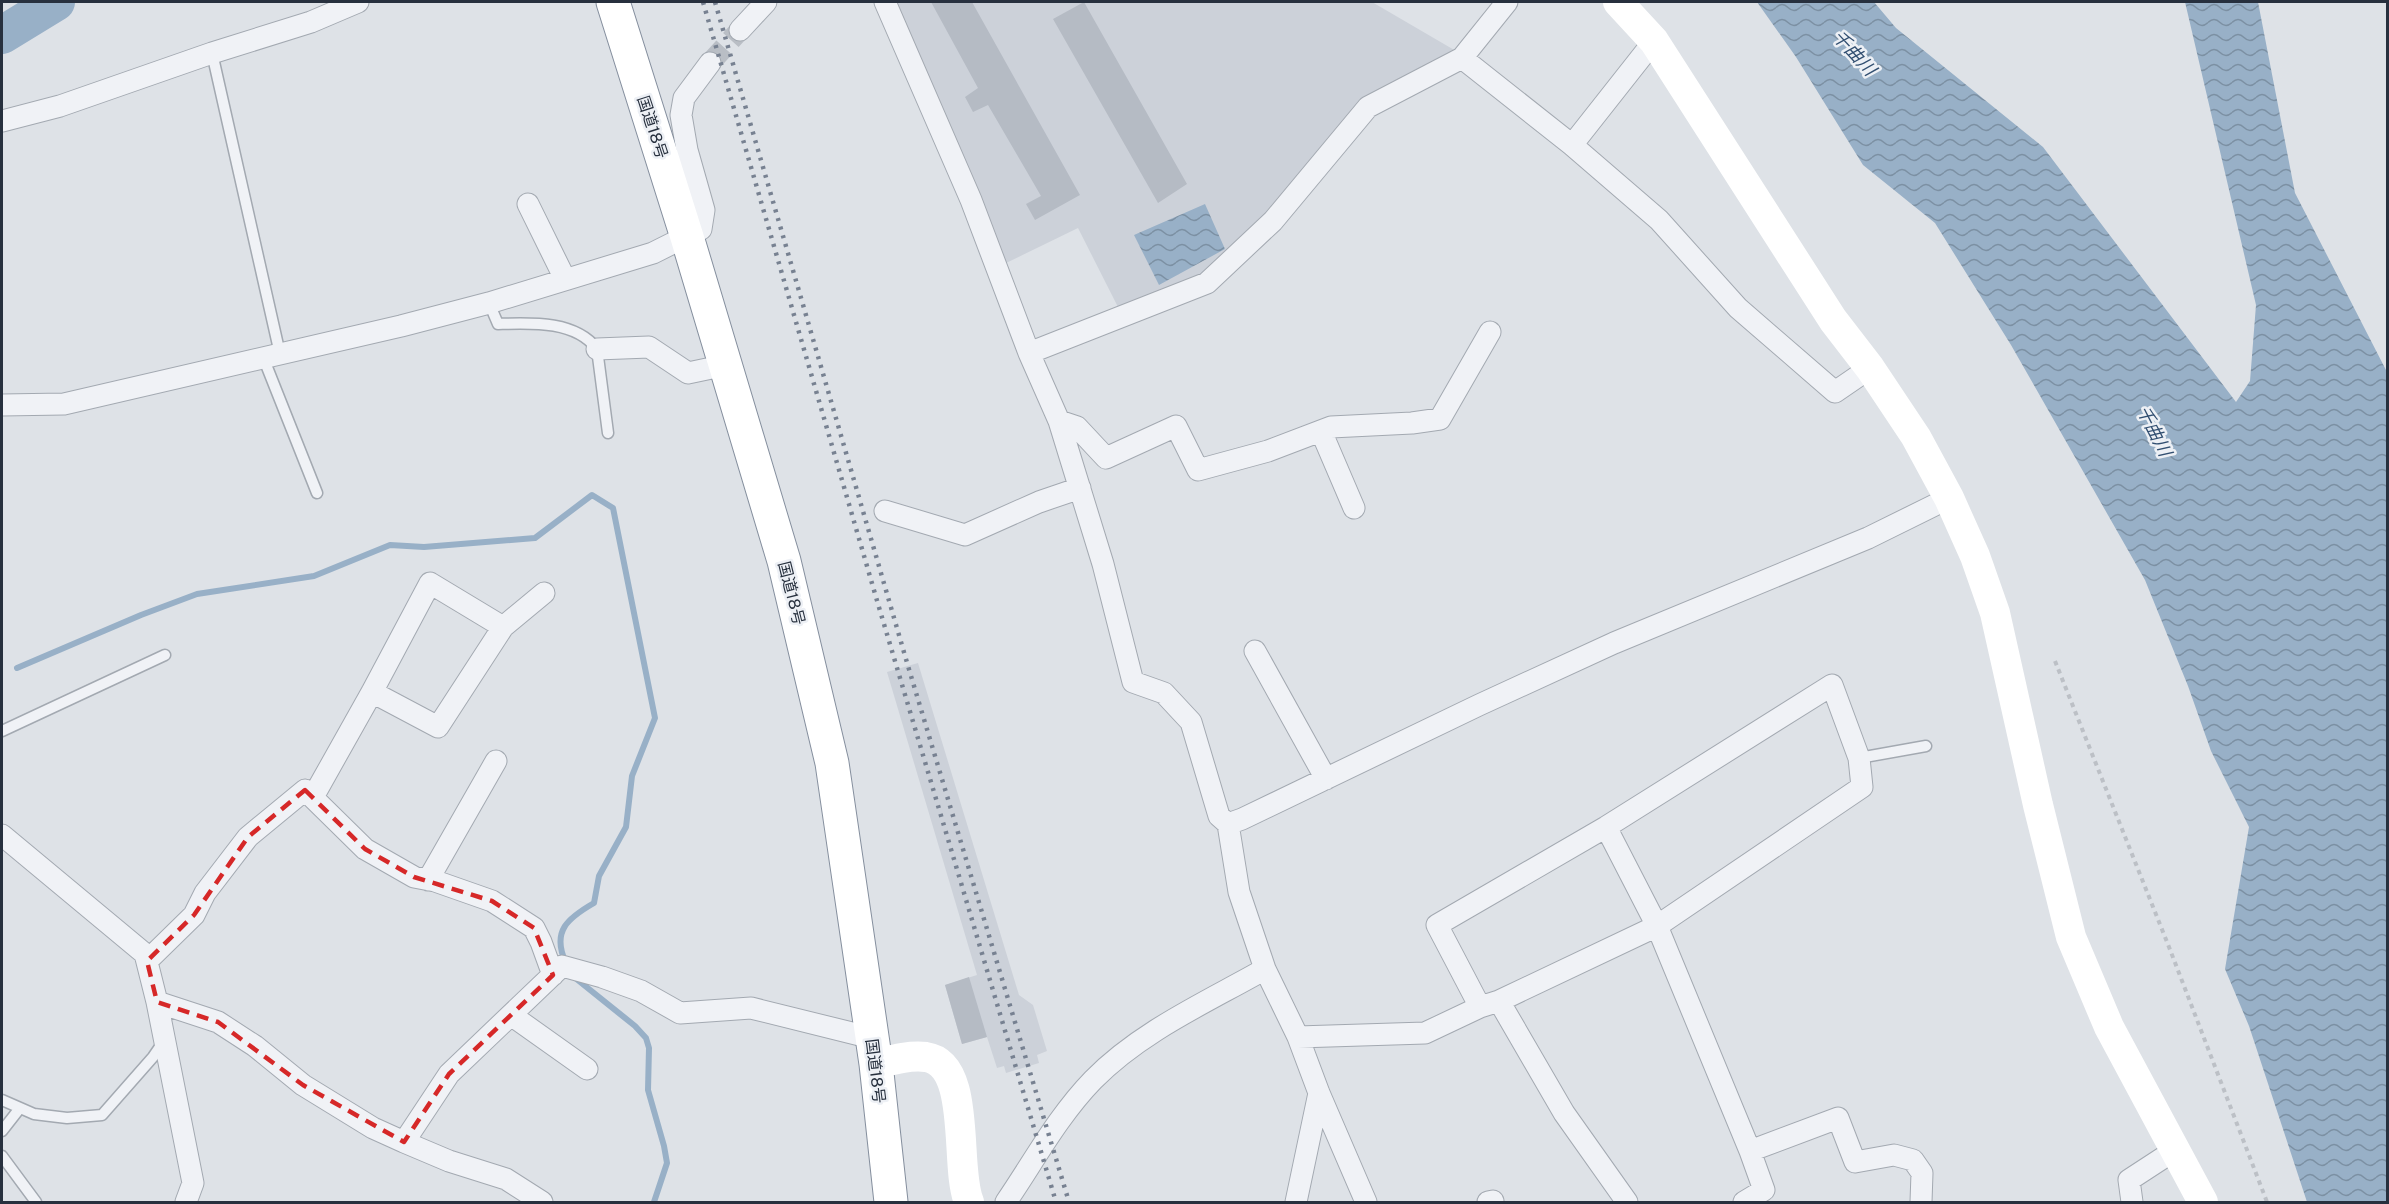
<svg xmlns="http://www.w3.org/2000/svg" width="2389" height="1204" viewBox="0 0 2389 1204" font-family="'Public Sans','Noto Sans JP',sans-serif">
<defs>
<pattern id="water-waves" width="16" height="10" patternUnits="userSpaceOnUse" patternTransform="scale(1.5)"><rect width="16" height="10" fill="#98b0c7"/><path d="M0 5q4-4 8 0t8 0" fill="none" stroke="#7c90a3"/></pattern>
</defs>
<rect width="100%" height="100%" fill="#dee2e7"/>
<!-- built -->
<path fill="#ccd1d9" d="M896,2H1372L1456,51L1364,103L1266,220L1205,277L1120,311L1078,228L1002,265Z
M918,663L1019,995L1033,1005L1047,1051L1037,1055L1039,1063L1006,1073L1004,1066L997,1068L987,1037L962,1044L945,985L977,975L887,672Z"/>
<!-- water -->
<path fill="url(#water-waves)" d="M1757,2H1874L1896,28L2043,147L2236,402L2250,381L2256,305L2185,2H2258L2295,193L2387,372V1202H2307L2249,1026L2225,969L2249,827L2211,751L2188,686L2145,580L2011,345L1935,223L1863,165L1796,57Z
M1205,204L1225,249L1159,285L1134,235Z"/>
<g fill="none" stroke-linecap="round" stroke-linejoin="round">
<!-- stream -->
<path stroke="#98b0c7" stroke-width="6" d="M17,668L141,615L197,594L314,576L390,545L424,547L535,538L592,495L613,508L655,718L632,776L626,827L599,876L594,903C568,918 551,931 566,963
M574,977L635,1026L646,1038L649,1048L648,1090L664,1146L667,1163L654,1202"/>
<!-- river -->
<path stroke="#98b0c7" stroke-width="38" d="M2,35L56,2"/>
</g>
<!-- building -->
<path fill="#b5bbc4" d="M931,2H972L1080,195L1035,220L1026,204L1041,196L988,105L973,112L965,97L978,88Z
M1084,2L1187,184L1158,203L1053,19Z
M969,977L987,1037L962,1044L945,985Z"/>
<g fill="none" stroke-linecap="round" stroke-linejoin="round">
<!-- street-tunnel -->
<path stroke="#b9bec5" stroke-width="21" stroke-dasharray="21 10" stroke-linecap="butt" d="M710,63L740,30"/>
<defs>
<path id="lane" d="M212,53L280,354
M489,303L498,324C530,323 575,320 597,349L608,433
M263,357L317,493
M2,731L165,655
M1859,758L1926,746
M2,1100L34,1114L67,1118L102,1115L153,1057L164,1041
M2,1131L20,1108
M2,1156L36,1202"/>
<path id="street" d="M885,2L971,200L1029,353L1059,421L1103,564L1133,682L1164,693L1191,722L1219,816L1228,824L1239,892L1265,969L1298,1037L1319,1093L1366,1202
M1507,2L1462,58L1572,145
M740,30L766,2
M1654,41L1572,145L1659,220L1738,308L1835,392L1870,368
M2,121L60,106L212,53L311,22L358,2
M528,204L565,279
M597,349L649,347L688,373L726,365
M1029,353L1207,283L1273,221L1368,107L1462,58
M2,405L64,404L401,326L489,303L653,253L701,229L704,210L687,150L681,115L684,98L710,63
M1059,421L1077,427L1106,458L1176,426L1198,470L1268,451L1331,427L1412,423L1440,419L1490,332
M1321,431L1354,508
M885,511L965,535L1039,502L1080,488
M1255,651L1326,779
M1832,685L1859,758L1862,787L1657,926L1499,1001L1480,1007L1437,925L1606,827Z
M372,692L438,727L503,627L544,593
M313,797L372,692L430,583L503,627
M1228,824L1242,819L1479,705L1614,643L1868,538L1949,498
M1606,827L1657,926L1750,1151L1764,1190L1744,1202
M2,835L145,954L157,1002L193,1183L186,1202
M428,880L496,761
M147,961L194,915L205,893L248,837L305,790L365,849L414,877L435,881L492,901L534,928L541,942L553,975
M1499,1001L1564,1113L1627,1202
M157,1002L218,1022L255,1046L303,1085L373,1128L404,1142L449,1074L562,966L602,977L641,991L680,1013L751,1008L872,1038
M511,1015L587,1069
M1298,1037L1425,1033L1480,1007
M404,1142L449,1161L506,1179L542,1202
M1750,1151L1838,1118L1855,1162L1894,1155L1913,1160L1922,1173L1921,1202
M1006,1202C1034,1161 1058,1116 1093,1080C1141,1031 1207,1002 1265,969
M1296,1202L1319,1093
M1488,1202L1493,1201
M2132,1202L2129,1180L2175,1150"/>
<path id="highway" d="M613,2L687,237L784,561L832,763L876,1064L891,1202"/>
</defs>
<!-- lane casing -->
<use href="#lane" stroke="#a3a9b1" stroke-width="13"/>
<!-- street casing -->
<use href="#street" stroke="#a3a9b1" stroke-width="23"/>
<!-- highway casing -->
<use href="#highway" stroke="#858f9e" stroke-width="35"/>
<!-- path -->
<path stroke="#bcc0c6" stroke-width="4" stroke-dasharray="4.5 4.5" stroke-linecap="butt" d="M2055,661L2169,947L2267,1202"/>
<!-- lane -->
<use href="#lane" stroke="#f0f2f6" stroke-width="10"/>
<!-- street -->
<use href="#street" stroke="#f0f2f6" stroke-width="21"/>
<!-- secondary -->
<path stroke="#fff" stroke-width="30" d="M1618,2L1654,41L1833,320L1870,368L1916,437L1949,498L1975,556L1995,613L2038,805L2071,937L2109,1027L2203,1202
M876,1064C892,1060 909,1055 926,1057C973,1064 954,1167 969,1202"/>
<!-- highway -->
<use href="#highway" stroke="#fff" stroke-width="33"/>
<!-- rail -->
<path stroke="#778191" stroke-width="4.5" stroke-dasharray="3 6" stroke-linecap="butt" d="M703,2L878,604L1056,1202
M715,2L908,666L1069,1202"/>
</g>
<!-- marked area -->
<path fill="none" stroke="#d62828" stroke-width="4.5" stroke-dasharray="12 8" stroke-linejoin="round" d="M305,790L365,849L414,877L492,901L534,928L553,975L449,1074L404,1142L303,1085L218,1022L157,1002L147,961L194,915L248,837Z"/>
<g text-anchor="middle" stroke-width="5" stroke-linejoin="round" paint-order="stroke">
<!-- street labels -->
<g font-size="16" fill="#27303e" stroke="#edf0f5">
<text transform="translate(653 127) rotate(72)" y="6">国道18号</text>
<text transform="translate(792 593) rotate(76)" y="6">国道18号</text>
<text transform="translate(876 1071) rotate(83)" y="6">国道18号</text>
</g>
<!-- water labels -->
<g font-size="18" font-style="italic" fill="#324f71" stroke="#edf0f5">
<text transform="translate(1854 53) rotate(47)" y="6">千曲川</text>
<text transform="translate(2154 431) rotate(63)" y="6">千曲川</text>
</g>
</g>
<!-- border -->
<rect width="2389" height="1204" fill="none" stroke="#27303e" stroke-width="6"/>
</svg>
